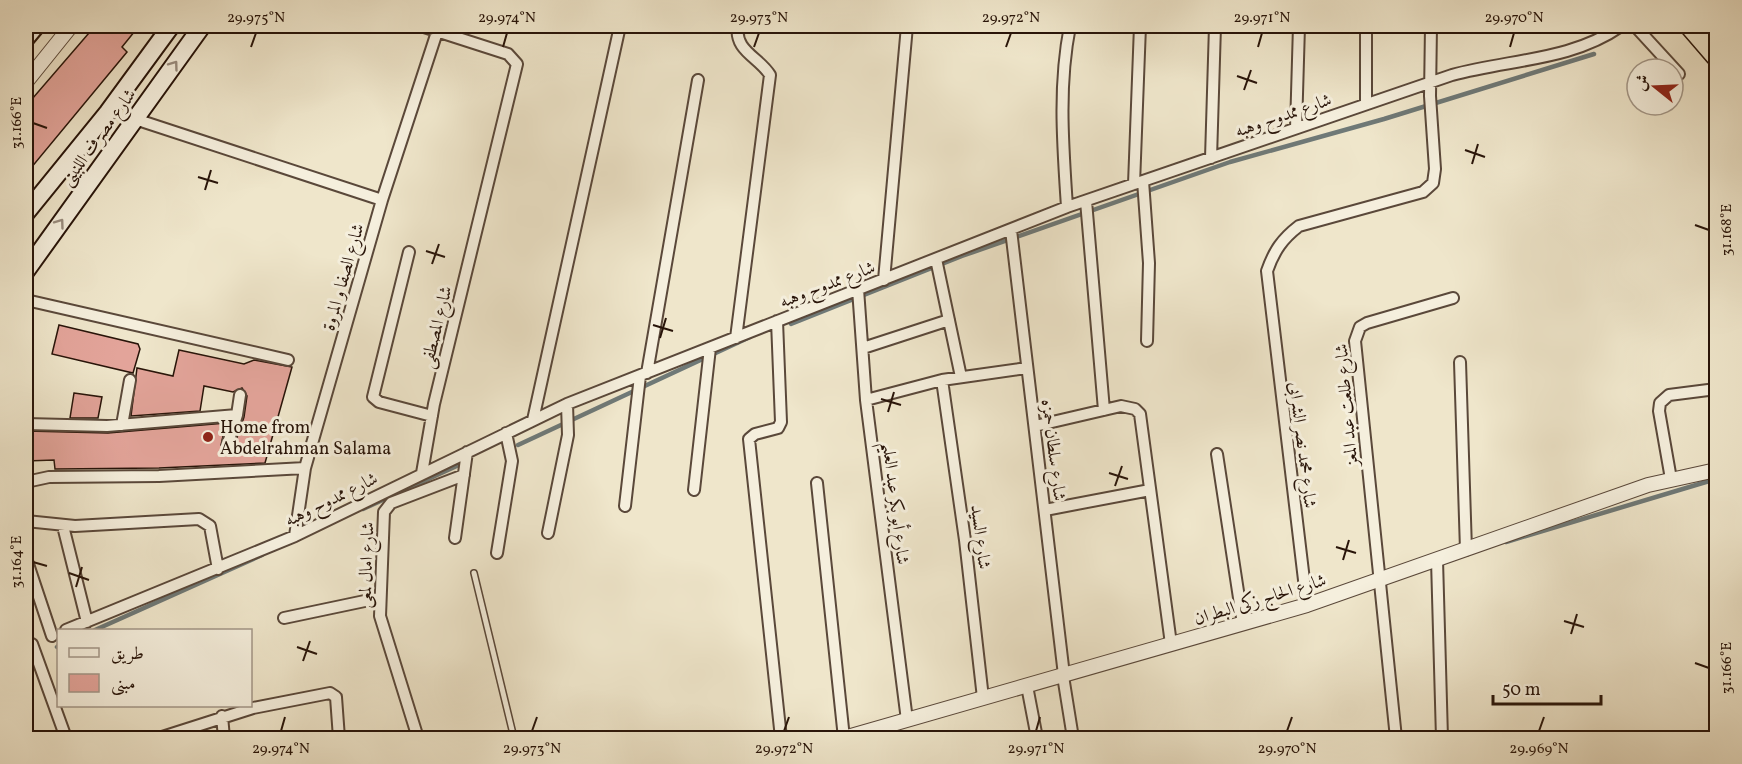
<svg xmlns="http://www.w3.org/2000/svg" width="1742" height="764" viewBox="0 0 1742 764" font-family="Vollkorn,Amiri,serif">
<rect width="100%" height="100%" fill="#efe6cb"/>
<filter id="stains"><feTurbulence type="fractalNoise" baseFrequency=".00333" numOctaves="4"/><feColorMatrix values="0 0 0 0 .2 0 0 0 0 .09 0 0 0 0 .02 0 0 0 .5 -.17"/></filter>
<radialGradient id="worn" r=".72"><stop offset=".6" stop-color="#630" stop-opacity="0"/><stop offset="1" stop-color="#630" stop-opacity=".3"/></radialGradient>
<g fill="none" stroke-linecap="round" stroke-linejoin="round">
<!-- stream -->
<path stroke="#6f7977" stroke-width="4.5" d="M791,324L962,256L1230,162L1384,119L1594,54
M518,445L750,337
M363,509L461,464
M1506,542L1716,479
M95,630L262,555
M57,647L58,646"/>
</g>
<!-- building -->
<path fill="#e3a49a" stroke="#281409" stroke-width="1.5" d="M95,26H139L122,47L127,52L26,174V106Z
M59,325L138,344L140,349L133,373L52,354Z
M179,350L244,364L254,360L292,367L265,463L159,468L55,469L54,460L26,461V431L108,433L226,423L221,445L225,450L233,449L244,417L247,396L242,388L233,392L204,386L200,411L131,416L137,368L173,376Z
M74,393L102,397L98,418H70Z"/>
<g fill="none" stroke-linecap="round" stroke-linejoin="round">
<defs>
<path id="service" d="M474,573L514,738"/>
<path id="minor" d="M421,26L508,54L517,64L434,404L422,473
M1635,26L1679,74
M1366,104V26
M135,119L382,200
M1296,128L1299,26
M1211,158L1215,26
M1143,181L1149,263L1147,341
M1134,184L1140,26
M1086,201L1104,410
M1067,207C1063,146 1058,86 1070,26
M1011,230L1064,675
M409,252L373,397L379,402L432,416
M936,259L961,377
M884,280L907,26
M858,289L866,400L907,720
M26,300L288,360
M777,321L781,422L778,428L755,434L749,439L781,738
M736,338L770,75C759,57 734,51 738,26
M863,348L949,320
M1460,362L1466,550
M647,373L698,80
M942,380L965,540L983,698
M866,400L942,380L1027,368
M533,420L620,26
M26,424L107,426L237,415
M122,425L130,380
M1035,426L1121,406L1135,409L1140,414L1171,644
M228,443L237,415L240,395
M1217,454L1243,624
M1671,479L1659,411L1660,403L1669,395L1716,389
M26,482L49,477L159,476L305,468
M817,483L844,738
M694,490L710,348
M625,506L640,376
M1045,510L1150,490
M26,521L75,526L199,519L210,526L218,569
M63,526L87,622
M548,533L568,435L567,404
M295,536L305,468L382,200L437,32
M455,538L467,452
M497,553L512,461L506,433
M26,558L52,636
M1437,560L1442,738
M1307,605L1267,271C1274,251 1282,239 1299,226L1423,192L1433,183L1435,169L1430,96L1431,26
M284,618L379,598
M66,630L295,536L567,404L1067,207L1452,75C1510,59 1571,61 1621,26
M32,644L66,738
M1063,676L1073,738
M1027,686L1037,738
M222,716L224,738
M159,738L253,708L330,693L336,697L339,738
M418,738L380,616L384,512L391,503L464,475
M1396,738L1355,341L1360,327L1367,323L1453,298"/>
<path id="tertiary" d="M26,82L71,26
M844,738L1307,605L1648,485L1716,470"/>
<path id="secondary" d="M26,38L36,26
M26,213L108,112L171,26
M26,271L202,26"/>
<path id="motorway" d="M1691,26L1716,55"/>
</defs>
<!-- service casing -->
<use href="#service" stroke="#5a483a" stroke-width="8"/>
<!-- minor casing -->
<use href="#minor" stroke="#5a483a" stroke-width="14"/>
<!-- tertiary casing -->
<use href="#tertiary" stroke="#5a483a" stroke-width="16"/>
<!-- secondary casing -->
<use href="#secondary" stroke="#281409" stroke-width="20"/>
<!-- motorway casing -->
<use href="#motorway" stroke="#281409" stroke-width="24"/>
<!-- service -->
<use href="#service" stroke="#f5efdd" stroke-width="5"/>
<!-- minor -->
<use href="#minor" stroke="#f5efdd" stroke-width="10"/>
<!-- tertiary -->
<use href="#tertiary" stroke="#f5efdd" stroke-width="14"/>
<!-- secondary -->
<use href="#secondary" stroke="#f5efdd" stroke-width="16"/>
<!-- motorway -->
<use href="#motorway" stroke="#efe6cb" stroke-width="21"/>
</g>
<!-- one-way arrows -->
<defs><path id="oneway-chevron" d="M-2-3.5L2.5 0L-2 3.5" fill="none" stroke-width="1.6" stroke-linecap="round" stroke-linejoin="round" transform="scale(1.5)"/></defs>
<g stroke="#998c7e">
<use href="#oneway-chevron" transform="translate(174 65) rotate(-54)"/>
<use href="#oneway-chevron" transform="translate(60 223) rotate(-54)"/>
</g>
<!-- ticks -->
<path fill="none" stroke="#281409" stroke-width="2" d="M251,47L256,33M503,47L507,33M754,47L759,33M1006,47L1011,33M1258,47L1262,33M1510,47L1514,33M1237,76L1257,83M1244,90L1251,70M33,123L47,128M1465,150L1485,157M1472,164L1478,144M198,177L218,183M205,190L211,170M1695,225L1709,230M426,251L445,257M432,264L439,244M653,325L673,331M660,338L666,318M881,399L901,405M888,412L894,392M1109,473L1128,479M1115,486L1122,466M1336,547L1356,553M1343,560L1349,540M33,562L47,566M69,573L89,580M76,587L82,567M1564,621L1584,627M1571,634L1577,614M297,647L317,654M303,661L310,641M1695,663L1709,668M281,731L285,717M532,731L537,717M784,731L789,717M1036,731L1040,717M1287,731L1292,717M1539,731L1544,717"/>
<!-- markers -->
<circle fill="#8f2418" stroke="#f5efdd" stroke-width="2" cx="208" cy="437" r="6"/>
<g text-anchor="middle" stroke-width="6" stroke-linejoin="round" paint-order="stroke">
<!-- street labels -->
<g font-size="18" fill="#281409" stroke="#f5efdd">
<text transform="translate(1283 115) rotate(-19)" y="6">شارع ممدوح وهبه</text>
<text transform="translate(98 137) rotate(-54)" y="6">شارع مصرف اللبينى</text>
<text transform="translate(343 277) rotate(-74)" y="6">شارع الصفا و المروة</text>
<text transform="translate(827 284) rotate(-21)" y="6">شارع ممدوح وهبه</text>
<text transform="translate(436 327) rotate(-76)" y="6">شارع المصطفى</text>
<text transform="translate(1346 405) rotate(-95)" y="6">شارع طلعت عبد المعز</text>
<text transform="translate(1303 445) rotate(83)" y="6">شارع محمد نصر الشرابى</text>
<text transform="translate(1054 450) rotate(83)" y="6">شارع سلطان حمزه</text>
<text transform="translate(331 499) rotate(-26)" y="6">شارع ممدوح وهبه</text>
<text transform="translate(896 503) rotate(83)" y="6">شارع أبو بكر عبد العليم</text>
<text transform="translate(981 537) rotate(83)" y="6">شارع السيد</text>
<text transform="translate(366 565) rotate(-88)" y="6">شارع امال لمعى</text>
<text transform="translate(1260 599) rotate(-17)" y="6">شارع الحاج زكى البطران</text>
</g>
<!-- poi labels -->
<g font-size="18" fill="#281409" stroke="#f5efdd" text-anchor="start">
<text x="220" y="433">Home from<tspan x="220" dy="21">Abdelrahman Salama</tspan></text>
</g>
</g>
<!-- margin -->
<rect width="1742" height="764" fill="none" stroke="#efe6cb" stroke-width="66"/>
<!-- legend -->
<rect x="57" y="629" width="195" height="78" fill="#f5efdd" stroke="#a39788" stroke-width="1.5"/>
<rect x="69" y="648" width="30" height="9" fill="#f5efdd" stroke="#a39788" stroke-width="1.5"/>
<text x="111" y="659" font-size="18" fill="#281409">طريق</text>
<rect x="69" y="674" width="30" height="18" fill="#e3a49a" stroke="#a39788" stroke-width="1.5"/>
<text x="111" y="689" font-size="18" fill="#281409">مبنى</text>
<!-- north arrow -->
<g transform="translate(1655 87) rotate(288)"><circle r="28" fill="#f5efdd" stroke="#a39788" stroke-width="1.5"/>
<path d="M0-4.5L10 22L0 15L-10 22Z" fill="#8f2418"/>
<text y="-9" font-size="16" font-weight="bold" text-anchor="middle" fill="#281409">ش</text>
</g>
<!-- scale -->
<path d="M1493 695v9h108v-9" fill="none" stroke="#281409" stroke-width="3"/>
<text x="1502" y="695" font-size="18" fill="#281409" stroke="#f5efdd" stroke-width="4.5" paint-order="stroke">50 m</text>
<rect x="33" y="33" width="1676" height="698" fill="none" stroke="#281409" stroke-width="2"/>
<g font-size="15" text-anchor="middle" fill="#281409">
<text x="256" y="22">29.975°N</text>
<text x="507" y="22">29.974°N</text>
<text x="759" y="22">29.973°N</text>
<text x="1011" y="22">29.972°N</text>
<text x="1262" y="22">29.971°N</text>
<text x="1514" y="22">29.970°N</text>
<text transform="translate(16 123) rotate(-90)" y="5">31.166°E</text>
<text transform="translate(1726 230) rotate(-90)" y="5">31.168°E</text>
<text transform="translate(16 562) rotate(-90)" y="5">31.164°E</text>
<text transform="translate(1726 668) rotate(-90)" y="5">31.166°E</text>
<text x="281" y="753">29.974°N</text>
<text x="532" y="753">29.973°N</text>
<text x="784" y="753">29.972°N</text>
<text x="1036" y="753">29.971°N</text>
<text x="1287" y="753">29.970°N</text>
<text x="1539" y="753">29.969°N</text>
</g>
<rect width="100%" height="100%" filter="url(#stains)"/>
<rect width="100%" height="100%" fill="url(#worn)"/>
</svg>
